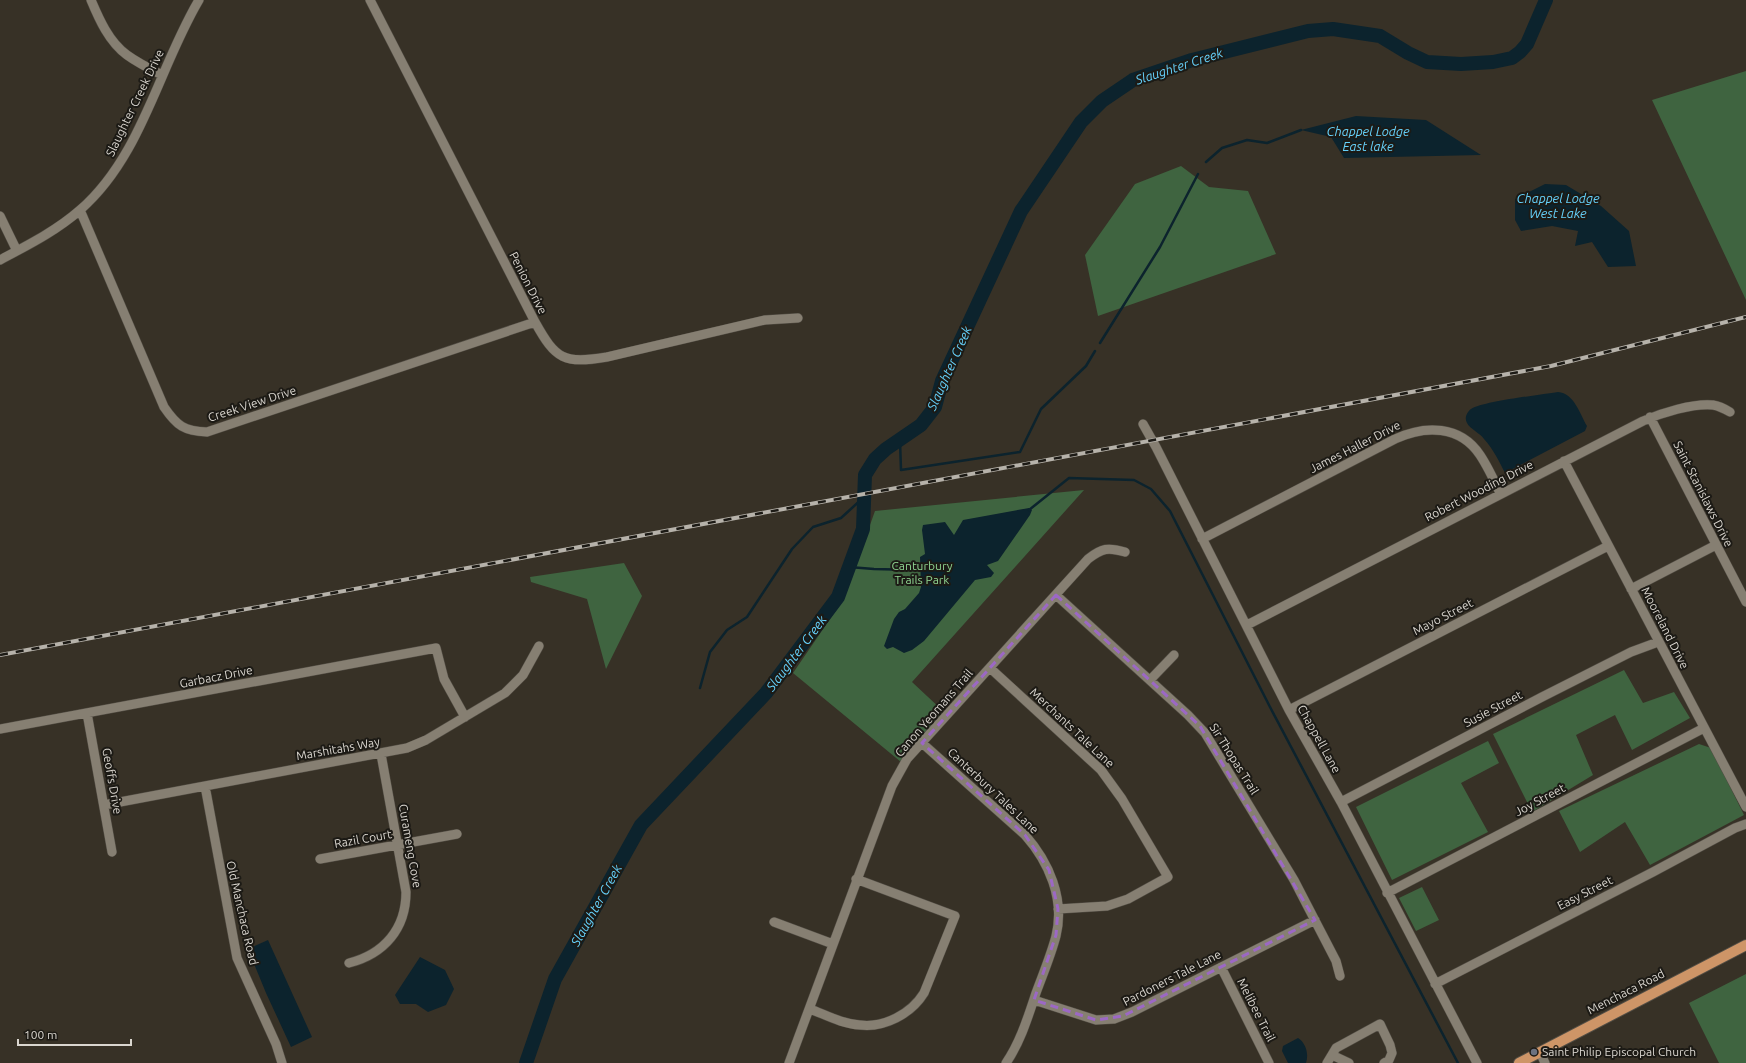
<svg xmlns="http://www.w3.org/2000/svg" width="1746" height="1063" viewBox="0 0 1746 1063" font-family="Ubuntu,sans-serif">
<rect width="100%" height="100%" fill="#373126"/>
<!-- green -->
<path fill="#3f6440" d="M1746,71V300L1652,100Z
M1181,166L1209,187L1248,191L1276,254L1098,316L1085,255L1135,184Z
M1084,490L912,682L943,711L901,762L793,673L843,600L875,511Z
M624,563L642,596L606,669L587,599L531,582L530,577Z
M1624,670L1643,703L1674,692L1690,718L1632,750L1615,715L1576,735L1593,775L1532,812L1493,734Z
M1488,741L1499,763L1461,783L1488,832L1392,880L1356,807Z
M1699,744L1711,748L1744,815L1650,865L1625,822L1580,852L1559,811Z
M1422,887L1439,920L1416,931L1399,898Z
M1746,974V1063H1719L1689,1003Z"/>
<!-- water -->
<path fill="#0c232d" d="M1356,116L1426,120L1481,155L1344,158L1331,137L1301,130Z
M1545,184L1566,185L1601,206L1629,231L1636,266L1608,267L1592,242L1575,246L1578,231L1552,226L1521,231L1515,220V199Z
M1558,392C1574,393 1580,414 1587,426L1585,431L1505,473C1499,461 1493,449 1484,439C1480,433 1470,429 1467,423C1464,418 1467,412 1471,409C1484,401 1540,395 1558,392Z
M1029,508L1032,510L1030,515L998,561L987,565L994,573L991,577L975,580L924,641L912,650L904,653L893,647L887,649L884,646L894,619L899,612L905,609L919,593L921,587L920,557L925,554L922,530L923,525L945,522L954,535L963,520Z
M268,940L312,1037L291,1047L266,993L248,949Z
M420,957L445,970L454,989L446,1005L428,1012L416,1004H400L395,995Z
M1298,1038C1306,1043 1309,1054 1306,1063H1288L1282,1051L1283,1046Z"/>
<g fill="none" stroke-linecap="round" stroke-linejoin="round">
<!-- stream -->
<path stroke="#0c232d" stroke-width="2.5" d="M1206,162L1222,148L1247,140L1267,143L1301,130
M1100,343L1160,247L1198,174
M900,441L901,470L1020,452L1041,409L1086,366L1095,351
M1029,510L1069,478L1134,480L1151,489L1170,511L1270,707L1458,1063
M849,567L874,569L916,570
M700,688L710,652L727,630L747,617L792,549L813,527L841,518L864,497"/>
<!-- river -->
<path stroke="#0c232d" stroke-width="14" d="M526,1063L555,979L641,825L766,693L838,597L863,529L865,475L875,459L886,449L921,425L935,407L942,381L1021,211L1081,122L1102,101L1133,80L1192,60L1308,31L1333,29L1380,36L1408,53L1427,62L1461,64L1493,62L1512,58L1520,52L1527,44L1546,0"/>
<defs>
<path id="minor" d="M91,0C99,19 109,42 127,55C138,63 150,69 162,75
M370,0L535,322C556,360 564,364 607,357L765,320L798,318
M80,210L164,407C177,426 184,431 207,432L535,322
M0,216L17,251
M0,260C28,245 56,231 80,210C142,156 158,69 199,0
M1650,417L1746,602
M1143,424L1156,447L1289,710L1341,802L1477,1063
M1564,461L1746,807
M1202,539L1395,439C1425,425 1460,425 1480,455C1488,467 1494,480 1500,493
M1631,589L1716,545
M1056,595L1188,715L1205,733L1294,880L1336,961L1340,976
M1247,625L1643,421C1661,413 1693,403 1713,405C1719,406 1725,409 1730,412
M990,668L1101,770L1122,799L1168,877L1128,899L1107,906L1058,909
M1150,680L1174,655
M1289,710L1608,546
M87,713L112,852
M0,729L436,648L444,679L465,717
M922,743L1025,835C1049,862 1065,899 1056,936C1051,955 1043,974 1036,993C1028,1017 1020,1043 1006,1063
M205,786L237,958L276,1044L282,1063
M1341,802L1542,697L1631,652L1658,642
M104,805L407,748L426,740L505,693L523,675L539,646
M320,859L457,834
M1387,893L1704,728
M774,922L833,944
M349,963C384,954 406,929 406,892L381,754
M1221,967L1269,1063
M1435,984L1653,872L1735,828L1746,824
M1034,1000L1096,1020L1114,1019L1132,1012L1315,920
M810,1009C826,1015 842,1024 860,1025C884,1028 911,1014 924,993L955,916L856,879
M1540,1052L1545,1063
M1332,1055L1349,1063
M789,1063L892,786L907,759L1088,559C1102,548 1108,547 1125,552
M1327,1063L1336,1048L1380,1024L1390,1045L1392,1053L1389,1060L1384,1063"/>
<path id="major" d="M1519,1063L1746,945"/>
</defs>
<!-- minor casing -->
<use href="#minor" stroke="#534e45" stroke-width="10"/>
<!-- major casing -->
<use href="#major" stroke="#534e45" stroke-width="12"/>
<!-- minor -->
<use href="#minor" stroke="#867f72" stroke-width="9"/>
<!-- major -->
<use href="#major" stroke="#ce9567" stroke-width="10"/>
<defs>
<path id="rail" d="M0,655L1551,366L1746,317"/>
</defs>
<!-- rail casing -->
<use href="#rail" stroke="#b6b2aa" stroke-width="4"/>
<!-- rail -->
<use href="#rail" stroke="#1c1a15" stroke-width="2.5" stroke-dasharray="8" stroke-linecap="butt"/>
</g>
<!-- marked area -->
<path fill="none" stroke="#9c68c5" stroke-width="3" stroke-dasharray="8 5" stroke-linejoin="round" d="M1056,595L1200,726L1315,920L1123,1016L1096,1020L1034,1000L1056,935L1058,909L1049,870L1025,835L922,743Z"/>
<!-- markers -->
<circle fill="#6b7280" stroke="#1c1a15" stroke-width="1.5" cx="1534" cy="1052" r="4"/>
<g text-anchor="middle" stroke-width="4" stroke-linejoin="round" paint-order="stroke">
<!-- street labels -->
<g font-size="12" fill="#dad6cf" stroke="#1c1a15">
<text transform="translate(135 103) rotate(-64)" y="4">Slaughter Creek Drive</text>
<text transform="translate(528 283) rotate(63)" y="4">Penion Drive</text>
<text transform="translate(252 404) rotate(-18)" y="4">Creek View Drive</text>
<text transform="translate(1355 447) rotate(-27)" y="4">James Haller Drive</text>
<text transform="translate(1479 491) rotate(-27)" y="4">Robert Wooding Drive</text>
<text transform="translate(1703 494) rotate(63)" y="4">Saint Stanislaws Drive</text>
<text transform="translate(1443 617) rotate(-27)" y="4">Mayo Street</text>
<text transform="translate(1665 628) rotate(63)" y="4">Mooreland Drive</text>
<text transform="translate(216 677) rotate(-11)" y="4">Garbacz Drive</text>
<text transform="translate(1493 709) rotate(-28)" y="4">Susie Street</text>
<text transform="translate(934 713) rotate(-49)" y="4">Canon Yeomans Trail</text>
<text transform="translate(1072 728) rotate(43)" y="4">Merchants Tale Lane</text>
<text transform="translate(1319 739) rotate(61)" y="4">Chappell Lane</text>
<text transform="translate(338 749) rotate(-10)" y="4">Marshitahs Way</text>
<text transform="translate(1234 759) rotate(58)" y="4">Sir Thopas Trail</text>
<text transform="translate(112 781) rotate(80)" y="4">Geoffs Drive</text>
<text transform="translate(993 791) rotate(43)" y="4">Canterbury Tales Lane</text>
<text transform="translate(1540 800) rotate(-28)" y="4">Joy Street</text>
<text transform="translate(363 839) rotate(-10)" y="4">Razil Court</text>
<text transform="translate(410 846) rotate(80)" y="4">Curameng Cove</text>
<text transform="translate(1585 893) rotate(-27)" y="4">Easy Street</text>
<text transform="translate(242 913) rotate(77)" y="4">Old Manchaca Road</text>
<text transform="translate(1172 978) rotate(-27)" y="4">Pardoners Tale Lane</text>
<text transform="translate(1626 992) rotate(-27)" y="4">Menchaca Road</text>
<text transform="translate(1256 1010) rotate(63)" y="4">Melibee Trail</text>
</g>
<!-- park labels -->
<g font-size="12" fill="#8fd491" stroke="#1c1a15">
<text x="922" y="570">Canturbury<tspan x="922" dy="14">Trails Park</tspan></text>
</g>
<!-- poi labels -->
<g font-size="12" fill="#dad6cf" stroke="#1c1a15" text-anchor="start">
<text x="1542" y="1056">Saint Philip Episcopal Church</text>
</g>
<!-- water labels -->
<g font-size="13" font-style="italic" fill="#65d1fb" stroke="#1c1a15">
<text transform="translate(1179 66) rotate(-18)" y="5">Slaughter Creek</text>
<text x="1368" y="136">Chappel Lodge<tspan x="1368" dy="15">East lake</tspan></text>
<text x="1558" y="203">Chappel Lodge<tspan x="1558" dy="15">West Lake</tspan></text>
<text transform="translate(949 368) rotate(-66)" y="5">Slaughter Creek</text>
<text transform="translate(796 653) rotate(-53)" y="5">Slaughter Creek</text>
<text transform="translate(596 905) rotate(-61)" y="5">Slaughter Creek</text>
</g>
</g>
<!-- scale -->
<path d="M18 1039v6h113v-6" fill="none" stroke="#dad6cf" stroke-width="2"/>
<text x="24" y="1039" font-size="12" fill="#dad6cf" stroke="#1c1a15" stroke-width="3" paint-order="stroke">100 m</text>
</svg>
